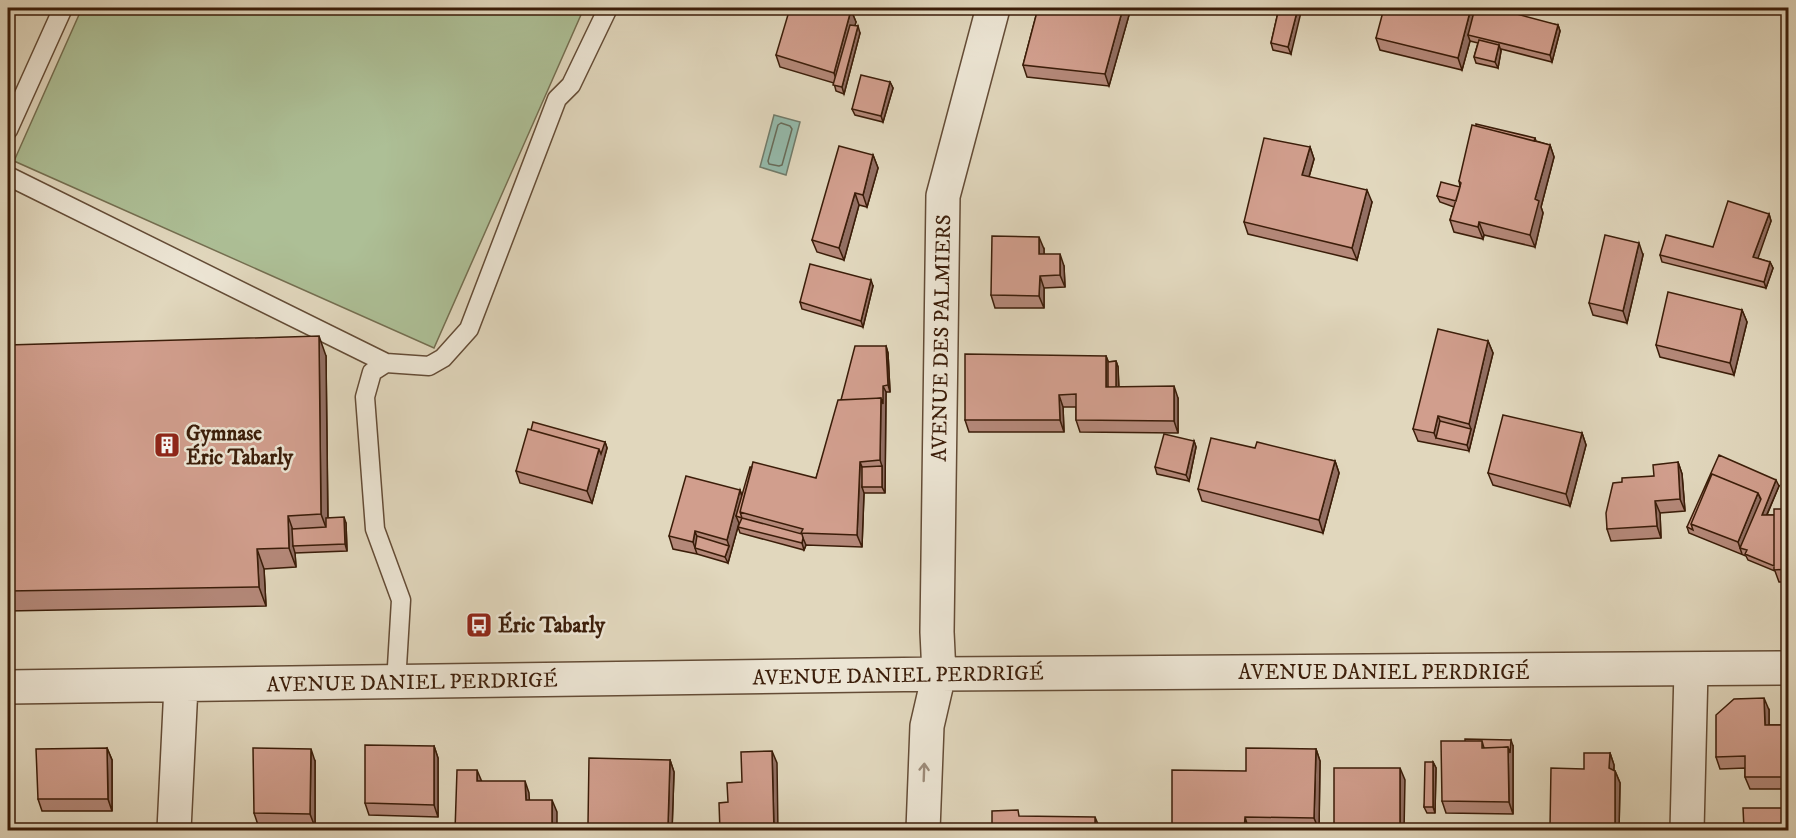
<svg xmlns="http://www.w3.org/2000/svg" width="1796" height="838" viewBox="0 0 1796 838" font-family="'IM FELL DW Pica',serif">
<rect width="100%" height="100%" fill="#e1d7bd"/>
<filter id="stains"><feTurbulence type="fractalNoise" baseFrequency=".00333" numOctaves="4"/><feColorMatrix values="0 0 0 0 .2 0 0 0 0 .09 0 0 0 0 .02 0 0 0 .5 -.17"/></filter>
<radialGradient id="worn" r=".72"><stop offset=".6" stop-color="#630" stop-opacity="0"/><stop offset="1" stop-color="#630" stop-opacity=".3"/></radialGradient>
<!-- green -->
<path fill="#adbf96" stroke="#746e50" stroke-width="1.5" d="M82,8H584L434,348L14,161Z"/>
<!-- water -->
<path fill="#95baab" stroke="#717b6a" stroke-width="1.5" d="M774,115L800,122L786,175L760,167Z"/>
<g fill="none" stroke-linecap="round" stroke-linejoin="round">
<!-- shore -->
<path stroke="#686c5a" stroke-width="1.5" d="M781,123L790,126L792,129L782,165L779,166L769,164L768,161L778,125Z"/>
<defs>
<path id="lane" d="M8,130L63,8
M8,176L386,363
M396,683L401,600L375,529L365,397L372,372L386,363L429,366L443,358L469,329L557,99L571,85L608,8"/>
<path id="street" d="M8,687L939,674L1788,668
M174,830L181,686
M923,830L927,726L939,674L937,632L943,196L993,8
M1687,830L1691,670"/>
</defs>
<!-- lane casing -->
<use href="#lane" stroke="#644c36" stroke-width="21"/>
<!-- street casing -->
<use href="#street" stroke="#644c36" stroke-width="36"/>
<!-- lane -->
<use href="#lane" stroke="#ece5d4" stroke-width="18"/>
<!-- street -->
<use href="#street" stroke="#ece5d4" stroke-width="33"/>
</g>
<!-- wall -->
<path fill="#b48879" stroke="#3b1d09" stroke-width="1.5" d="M1038,8H1131L1109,86L1027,77L1023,65Z
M1279,8L1291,54L1273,50L1271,43Z
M1474,9L1558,25L1560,31L1552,62L1501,49V51L1498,68L1476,63L1474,57L1478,43L1470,41L1462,70L1380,50L1376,38Z
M851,10L856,22L854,26L860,33L844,94L836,91L834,83L780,67L776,55Z
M890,82L893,88L883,122L855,115L852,109Z
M1535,138L1536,141L1550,145L1554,157L1541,207L1543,213L1535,247L1484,235L1483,239L1454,232L1450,220L1454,207L1440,202L1437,196L1460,187V186L1459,181Z
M1310,147L1314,159L1309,177L1372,202L1357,260L1248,234L1244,222Z
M873,155L878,168L867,207L859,205L844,260L817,252L812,240Z
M1769,214L1771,221L1757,258L1770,262L1773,268L1766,288L1662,262L1660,255L1713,247Z
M1044,249V254L1064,266L1065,287L1044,288V308H995L991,295Z
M1643,255L1627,323L1593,315L1589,303Z
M873,286L863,327L802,309L800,302Z
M1742,310L1747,322L1734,375L1660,357L1656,345Z
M1488,341L1493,353L1469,451L1418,441L1413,429Z
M8,345L326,356L328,518L346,523L347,551L295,553L296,567L264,569L266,606L8,611Z
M886,346L888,353L890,392H886L885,493H864L862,547L806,545L804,550L740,533L738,527L740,523H739L728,563L697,554L673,549L669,536L740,490L742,496L816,478L841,400Z
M1106,356L1108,362L1116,361L1118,367L1119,387L1178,398V433L1080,432L1076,420V407H1063L1064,432H969L965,420Z
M1582,433L1586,445L1570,506L1493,485L1488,473Z
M1194,441L1196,447L1189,481L1157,474L1155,467Z
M605,442L607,448L592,503L520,483L516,471Z
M1255,448L1335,461L1339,473L1323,533L1202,501L1198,489Z
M1678,462L1682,474L1685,511L1660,513L1661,538L1611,541L1607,529L1622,482L1654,476Z
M1779,486L1767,515H1774L1788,509V582H1779L1775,571L1748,560L1746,556L1689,533L1687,527Z
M1769,710V725H1788V789H1750L1745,777V768L1720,769L1716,757Z
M434,746L438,758V817L369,815L365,803Z
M1513,746V814L1446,813L1442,801Z
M107,748L112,760V811H42L38,799Z
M1316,749L1320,761L1319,830L1172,831L1246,771Z
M1610,753L1614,765V770L1615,771L1620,783L1619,831H1551L1550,827L1584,769Z
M670,760L674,772L672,831H591L588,824Z
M315,761V827L258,825L254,813Z
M1433,762L1436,768L1435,813H1427L1424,807Z
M1788,812V831H1744V829Z"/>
<!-- shaded-wall -->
<path fill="#926f63" stroke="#3b1d09" stroke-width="1.5" d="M1123,8H1131L1109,86L1105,74Z
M1298,8H1302L1291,54L1288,47Z
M1471,8H1474L1477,16L1468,35L1470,41L1462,70L1458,58Z
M851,10L856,22L838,85L834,73Z
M1558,25L1560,31L1552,62L1550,55Z
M858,26L860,33L844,94L842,87Z
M1499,45L1501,51L1498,68L1495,62Z
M890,82L893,88L883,122L881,116Z
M1550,145L1554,157L1541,207L1543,213L1535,247L1530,235L1535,199Z
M1310,147L1314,159L1306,187L1302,175Z
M873,155L878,168L867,207L863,195Z
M1367,190L1372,202L1357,260L1352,248Z
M855,193L859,205L844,260L839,248Z
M1769,214L1771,221L1756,264L1753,257Z
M1479,222L1484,235L1483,239L1478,227Z
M1039,237L1044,249V266L1039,254Z
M1639,243L1643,255L1627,323L1623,311Z
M1060,254L1064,266L1065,287L1060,275Z
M1770,262L1773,268L1766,288L1764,282Z
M1040,276L1044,288V308L1039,296Z
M871,280L873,286L863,327L861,321Z
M1742,310L1747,322L1734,375L1730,363Z
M319,336L326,356L328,533L321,514Z
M1488,341L1493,353L1469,451L1467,445L1471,429L1469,424Z
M886,346L888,353L890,392L888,385Z
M1106,356L1111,368L1110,392L1106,387Z
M1116,361L1118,367L1119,399L1116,393Z
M883,386L886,392L885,493L882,487V466L880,460L881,398Z
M1174,386L1178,398V433L1174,421Z
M1059,395L1063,407L1064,432L1060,420Z
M1438,416L1443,428L1436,438L1434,433Z
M1582,433L1586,445L1570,506L1566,494Z
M1194,441L1196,447L1189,481L1186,475Z
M605,442L607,448L592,503L587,491L599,449Z
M1335,461L1339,473L1323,533L1319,520Z
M860,462L865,474L862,487L864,493L862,547L857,535Z
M1678,462L1682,474L1685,511L1680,499Z
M1776,480L1779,486L1764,521L1762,515Z
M740,490L744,503L740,512L736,516L739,523L728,563L725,557L729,546L727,540Z
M1758,493L1763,505L1740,548L1742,554L1738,542Z
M1655,501L1660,513L1661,538L1657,526Z
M288,516L295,536L293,546L295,553L296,567L289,548Z
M344,517L346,523L347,551L345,544Z
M695,531L699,543L695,548L697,554L693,542Z
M803,538L806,545L804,550L802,543Z
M257,549L264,569L266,606L259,587Z
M1764,698L1769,710V737L1765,725Z
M1511,740L1513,746V814L1509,802L1508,747Z
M434,746L438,758V817L434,805Z
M107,748L112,760V811L108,799Z
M311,749L315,761V827L310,814Z
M1316,749L1320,761L1319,830L1314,818Z
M772,751L777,763L778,831H774Z
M1610,753L1614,765L1613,780L1609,768Z
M670,760L674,772L672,831H670L668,826Z
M1433,762L1436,768L1435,813L1433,807Z
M1400,768L1405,780L1404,831H1400Z
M477,770L482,782L477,781Z
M1615,771L1620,783L1619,831H1616L1615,827Z
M525,781L529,793L530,812L526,800Z
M552,800L557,812V831H552Z
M1787,808L1788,812V831L1787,829Z
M1095,817L1100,829V831H1095Z
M1245,817L1249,830V831H1244Z"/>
<!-- building -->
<path fill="#d19e8d" stroke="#3b1d09" stroke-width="1.5" d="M790,8H844L851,10L834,73L776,55Z
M1038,8H1123L1105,74L1023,65Z
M1279,8H1298L1288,47L1271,43Z
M1384,8H1471L1458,58L1376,38Z
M1475,8H1494L1558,25L1550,55L1468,35Z
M850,25L858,26L842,87L833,85Z
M1479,40L1499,45L1495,62L1474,57Z
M861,75L890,82L881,116L852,109Z
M1476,124L1535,138L1534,141L1476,126Z
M1472,125L1550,145L1535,199L1539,201L1530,235L1479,222L1478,227L1450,220L1461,183L1459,181Z
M1264,138L1310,147L1302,175L1367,190L1352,248L1244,222Z
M839,146L873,155L863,195L855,193L839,248L812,240Z
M1441,182L1460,187L1456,201L1437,196Z
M1728,201L1769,214L1753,257L1770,262L1764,282L1660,255L1666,235L1713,247Z
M1605,235L1639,243L1623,311L1589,303Z
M992,236L1039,237V254H1060V275L1040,276L1039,296L991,295Z
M810,264L871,280L861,321L800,302Z
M1668,292L1742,310L1730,363L1656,345Z
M1438,329L1488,341L1469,424L1438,416L1434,433L1413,429Z
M319,336L321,514L288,516L289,548L257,549L259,587L8,591V345Z
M855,346H886L888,385L883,386V404L881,398L841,400Z
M965,354L1106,356V387L1174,386V421L1076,420V394L1059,395L1060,420H965Z
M1116,361V387H1108V362Z
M881,398L880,460L860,462L857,535L801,533L803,529L740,512L753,462L816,478L838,400Z
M1503,415L1582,433L1566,494L1488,473Z
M1440,421L1471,429L1467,445L1436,438Z
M533,422L605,442L601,454L599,449L531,430Z
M528,429L599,449L587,491L516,471Z
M1164,434L1194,441L1186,475L1155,467Z
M1211,438L1255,448L1257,442L1335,461L1319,520L1198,489Z
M1719,455L1776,480L1762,515H1774V566L1745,554L1747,550L1740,548L1761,499L1758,493L1712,474L1691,524L1693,530L1687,527Z
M1678,462L1680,499L1655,501L1657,526L1607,529L1606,513L1613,483L1622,482V478L1654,476L1653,465Z
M882,466V487H862V467Z
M750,467H752L740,512L742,518L736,516Z
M1712,474L1758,493L1738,542L1691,524Z
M686,476L740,490L727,540L695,531L693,542L669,536Z
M1774,509H1788V569L1774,570Z
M344,517L345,544L293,546L292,529L326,527V518Z
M742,518L802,534L803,538L802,543L738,527Z
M697,536L729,546L725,557L695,548Z
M1764,698L1765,725H1788V777H1745V756L1716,757V715L1734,699Z
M1465,739L1511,740L1510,753L1508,747L1484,748L1482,741H1465Z
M1441,741H1482V748L1508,747L1509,802L1442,801Z
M365,745L434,746V805L365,803Z
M107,748L108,799H38L36,749Z
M253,748L311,749L310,814L254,813Z
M1246,748L1316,749L1314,818L1245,817L1244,831H1172V770L1246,771Z
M772,751L774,831H720L719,803L728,802L727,783L742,782L741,752Z
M1584,753H1610L1609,768L1615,771V827H1550L1551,768L1584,769Z
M589,758L670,760L668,826L588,824Z
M1425,762H1433V807H1424Z
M1334,768H1400V831H1334Z
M457,770H477V781H525L526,800H552V831H455Z
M1743,808H1787V829H1744Z
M1018,810L1019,816L1095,817V831H992V811Z"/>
<!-- one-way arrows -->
<defs><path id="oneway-shaft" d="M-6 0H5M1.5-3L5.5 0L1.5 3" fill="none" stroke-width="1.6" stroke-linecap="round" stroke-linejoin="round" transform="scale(1.5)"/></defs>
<use stroke="#9c8b79" href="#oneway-shaft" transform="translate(924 772) rotate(-88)"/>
<!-- icons -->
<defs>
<symbol id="building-square" viewBox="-11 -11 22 22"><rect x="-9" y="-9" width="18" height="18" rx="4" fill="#8f2418" stroke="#ece5d4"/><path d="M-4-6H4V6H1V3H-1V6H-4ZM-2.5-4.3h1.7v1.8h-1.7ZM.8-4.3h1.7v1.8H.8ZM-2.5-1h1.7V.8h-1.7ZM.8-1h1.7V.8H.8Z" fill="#fff"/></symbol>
<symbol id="bus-square" viewBox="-11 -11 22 22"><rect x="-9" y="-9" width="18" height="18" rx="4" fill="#8f2418" stroke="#ece5d4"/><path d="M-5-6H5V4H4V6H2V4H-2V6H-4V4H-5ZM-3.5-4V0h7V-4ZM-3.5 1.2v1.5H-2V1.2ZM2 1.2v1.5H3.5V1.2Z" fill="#fff"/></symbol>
</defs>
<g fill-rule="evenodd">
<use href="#building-square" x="152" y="430" width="30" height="30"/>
<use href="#bus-square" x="464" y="610" width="30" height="30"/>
</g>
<g text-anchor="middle" stroke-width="5" stroke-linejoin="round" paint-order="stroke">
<!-- street labels -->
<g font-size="21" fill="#3b1d09" stroke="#ece5d4">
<text transform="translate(941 338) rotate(-89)" y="7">AVENUE DES PALMIERS</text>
<text x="1384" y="679">AVENUE DANIEL PERDRIGÉ</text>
<text transform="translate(898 675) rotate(-1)" y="7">AVENUE DANIEL PERDRIGÉ</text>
<text transform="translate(412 682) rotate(-1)" y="7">AVENUE DANIEL PERDRIGÉ</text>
</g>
<!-- poi labels -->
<g font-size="21" font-weight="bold" fill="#3b1d09" stroke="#ece5d4" text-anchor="start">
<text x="186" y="440">Gymnase<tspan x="186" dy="24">Éric Tabarly</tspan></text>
<text x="498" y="632">Éric Tabarly</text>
</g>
</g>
<!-- margin -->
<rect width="1796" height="838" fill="none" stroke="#e1d7bd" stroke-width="30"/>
<rect x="9" y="9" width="1778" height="820" fill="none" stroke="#3b1d09" stroke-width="3"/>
<rect x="15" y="15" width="1766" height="808" fill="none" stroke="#3b1d09" stroke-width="1.5"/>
<rect width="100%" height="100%" filter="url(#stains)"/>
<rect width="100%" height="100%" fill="url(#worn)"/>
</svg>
